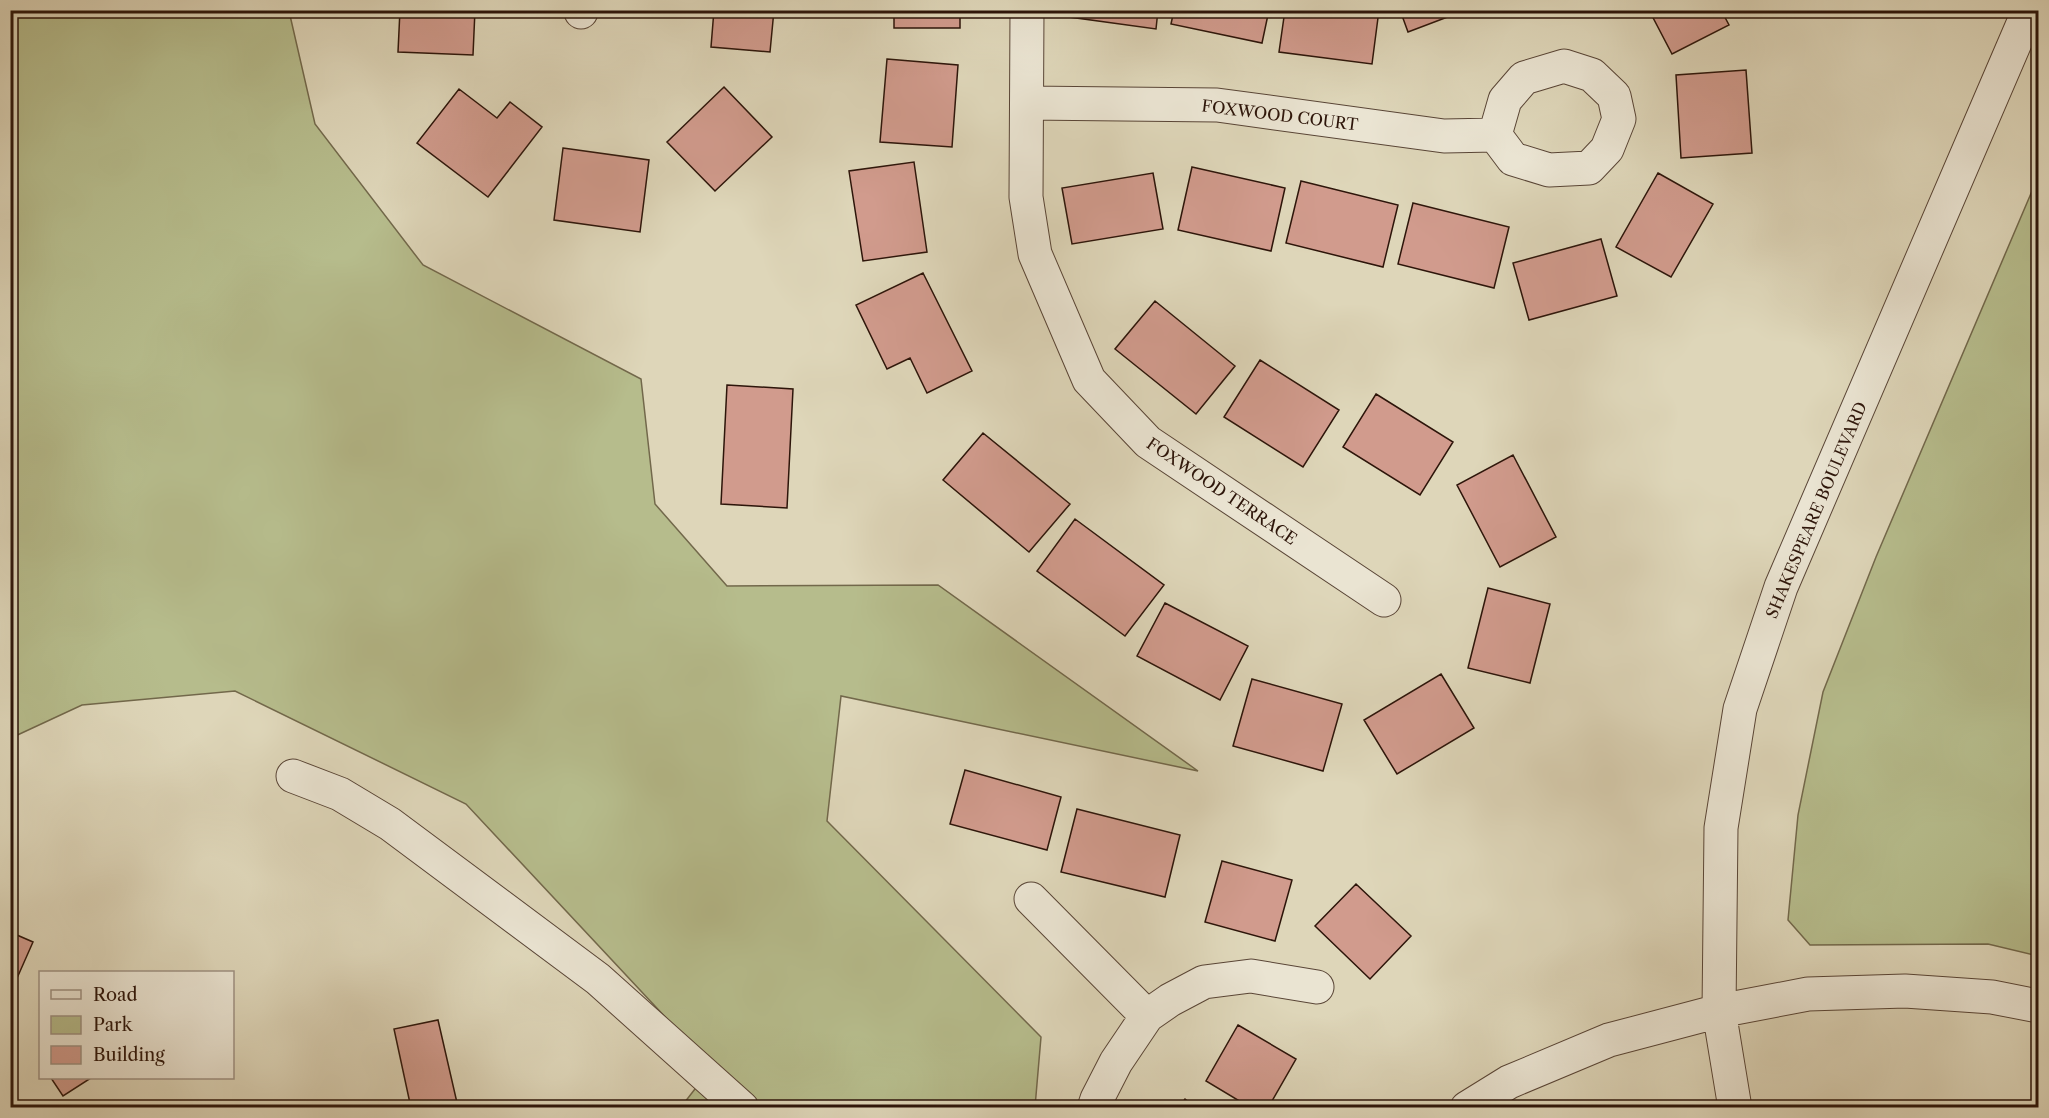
<svg xmlns="http://www.w3.org/2000/svg" width="2049" height="1118" viewBox="0 0 2049 1118" font-family="'Libre Caslon Text',serif">
<rect width="100%" height="100%" fill="#ded6b9"/>
<filter id="stains"><feTurbulence type="fractalNoise" baseFrequency=".00333" numOctaves="4"/><feColorMatrix values="0 0 0 0 .2 0 0 0 0 .09 0 0 0 0 .02 0 0 0 .5 -.17"/></filter>
<radialGradient id="worn" r=".72"><stop offset=".6" stop-color="#630" stop-opacity="0"/><stop offset="1" stop-color="#630" stop-opacity=".3"/></radialGradient>
<!-- green -->
<path fill="#b6bc8c" stroke="#72684b" stroke-width="1.5" d="M10,11H289L315,124L423,265L641,379L655,504L727,586L938,585L1198,771L841,696L827,821L1041,1037L1035,1107H681L712,1067L466,804L235,691L82,705L11,738Z
M2038,177V956L1988,944L1810,945L1788,920L1798,815L1823,692L1876,557Z"/>
<!-- building -->
<path fill="#d19b8d" stroke="#2d150a" stroke-width="1.5" d="M400,10H475L473,55L398,52Z
M714,10H774L770,52L711,47Z
M894,10H960V28H894Z
M1063,10H1158L1156,29L1062,16Z
M1174,10H1269L1262,43L1171,24Z
M1285,10H1379L1372,64L1279,52Z
M1400,10H1466L1408,32Z
M1649,10H1721L1729,25L1672,54Z
M887,59L958,65L952,147L880,142Z
M1746,70L1752,153L1681,158L1676,75Z
M724,87L772,137L715,191L667,142Z
M459,89L497,118L510,102L542,127L488,197L417,143Z
M563,148L649,160L640,232L554,220Z
M914,162L927,252L863,261L849,171Z
M1192,167L1285,188L1271,251L1178,230Z
M1153,173L1163,229L1072,244L1062,188Z
M1658,173L1713,204L1671,277L1616,247Z
M1301,181L1398,205L1383,267L1286,243Z
M1413,203L1509,227L1494,288L1398,264Z
M1601,239L1617,296L1529,320L1513,263Z
M923,273L972,371L927,393L910,358L887,369L856,305Z
M1155,301L1235,366L1196,414L1115,349Z
M1260,360L1339,410L1303,467L1224,417Z
M727,385L793,389L787,508L721,504Z
M1376,394L1453,442L1420,495L1343,447Z
M983,433L1070,504L1029,552L943,480Z
M1513,455L1556,537L1500,567L1457,485Z
M1075,519L1164,585L1125,636L1037,571Z
M1488,588L1550,604L1530,683L1468,668Z
M1165,603L1248,646L1220,700L1137,656Z
M1441,674L1474,728L1397,774L1364,720Z
M1252,679L1342,704L1323,771L1233,746Z
M965,770L1061,797L1047,850L950,824Z
M1077,809L1180,835L1165,897L1061,872Z
M1222,861L1292,880L1275,941L1205,922Z
M1356,884L1411,936L1370,979L1315,926Z
M10,932L33,942L10,994Z
M438,1020L458,1107L411,1108L394,1029Z
M1238,1025L1296,1059L1268,1108H1251L1206,1081Z
M51,1078H91L63,1096Z
M1185,1099L1196,1108H1178Z"/>
<g fill="none" stroke-linecap="round" stroke-linejoin="round">
<defs>
<path id="minor" d="M1027,10L1026,197L1035,254L1089,380L1148,442L1384,600
M581,12V10
M1027,103L1217,105L1444,136L1495,135L1513,159L1549,170L1589,168L1607,149L1619,119L1614,96L1592,75L1564,66L1524,78L1505,100L1495,135
M293,776L340,794L390,824L598,979L742,1108
M1031,899L1147,1016
M1094,1108L1097,1099L1116,1062L1147,1016L1170,1000L1204,982L1251,976L1317,987
M1467,1108L1509,1082L1609,1040L1719,1011L1808,994L1905,991L1992,997L2038,1006
M1735,1108L1719,1011L1721,828L1740,709L1781,587L2029,10"/>
</defs>
<!-- minor casing -->
<use href="#minor" stroke="#594536" stroke-width="35"/>
<!-- minor -->
<use href="#minor" stroke="#eae4d2" stroke-width="33"/>
</g>
<g text-anchor="middle" stroke-width="4.5" stroke-linejoin="round" paint-order="stroke">
<!-- street labels -->
<g font-size="16" fill="#2d150a" stroke="#eae4d2">
<text transform="translate(1280 115) rotate(7)" y="6">FOXWOOD COURT</text>
<text transform="translate(1222 491) rotate(34)" y="6">FOXWOOD TERRACE</text>
<text transform="translate(1816 510) rotate(-67)" y="6">SHAKESPEARE BOULEVARD</text>
</g>
</g>
<!-- margin -->
<rect width="2049" height="1118" fill="none" stroke="#ded6b9" stroke-width="36"/>
<rect x="12" y="12" width="2025" height="1094" fill="none" stroke="#2d150a" stroke-width="3"/>
<rect x="18" y="18" width="2013" height="1082" fill="none" stroke="#2d150a" stroke-width="1.5"/>
<!-- legend -->
<rect x="39" y="971" width="195" height="108" fill="#eae4d2" stroke="#9e9182" stroke-width="1.5"/>
<rect x="51" y="990" width="30" height="9" fill="#eae4d2" stroke="#9e9182" stroke-width="1.5"/>
<text x="93" y="1001" font-size="18" fill="#2d150a">Road</text>
<rect x="51" y="1016" width="30" height="18" fill="#b6bc8c" stroke="#9e9182" stroke-width="1.5"/>
<text x="93" y="1031" font-size="18" fill="#2d150a">Park</text>
<rect x="51" y="1046" width="30" height="18" fill="#d19b8d" stroke="#9e9182" stroke-width="1.5"/>
<text x="93" y="1061" font-size="18" fill="#2d150a">Building</text>
<rect width="100%" height="100%" filter="url(#stains)"/>
<rect width="100%" height="100%" fill="url(#worn)"/>
</svg>
